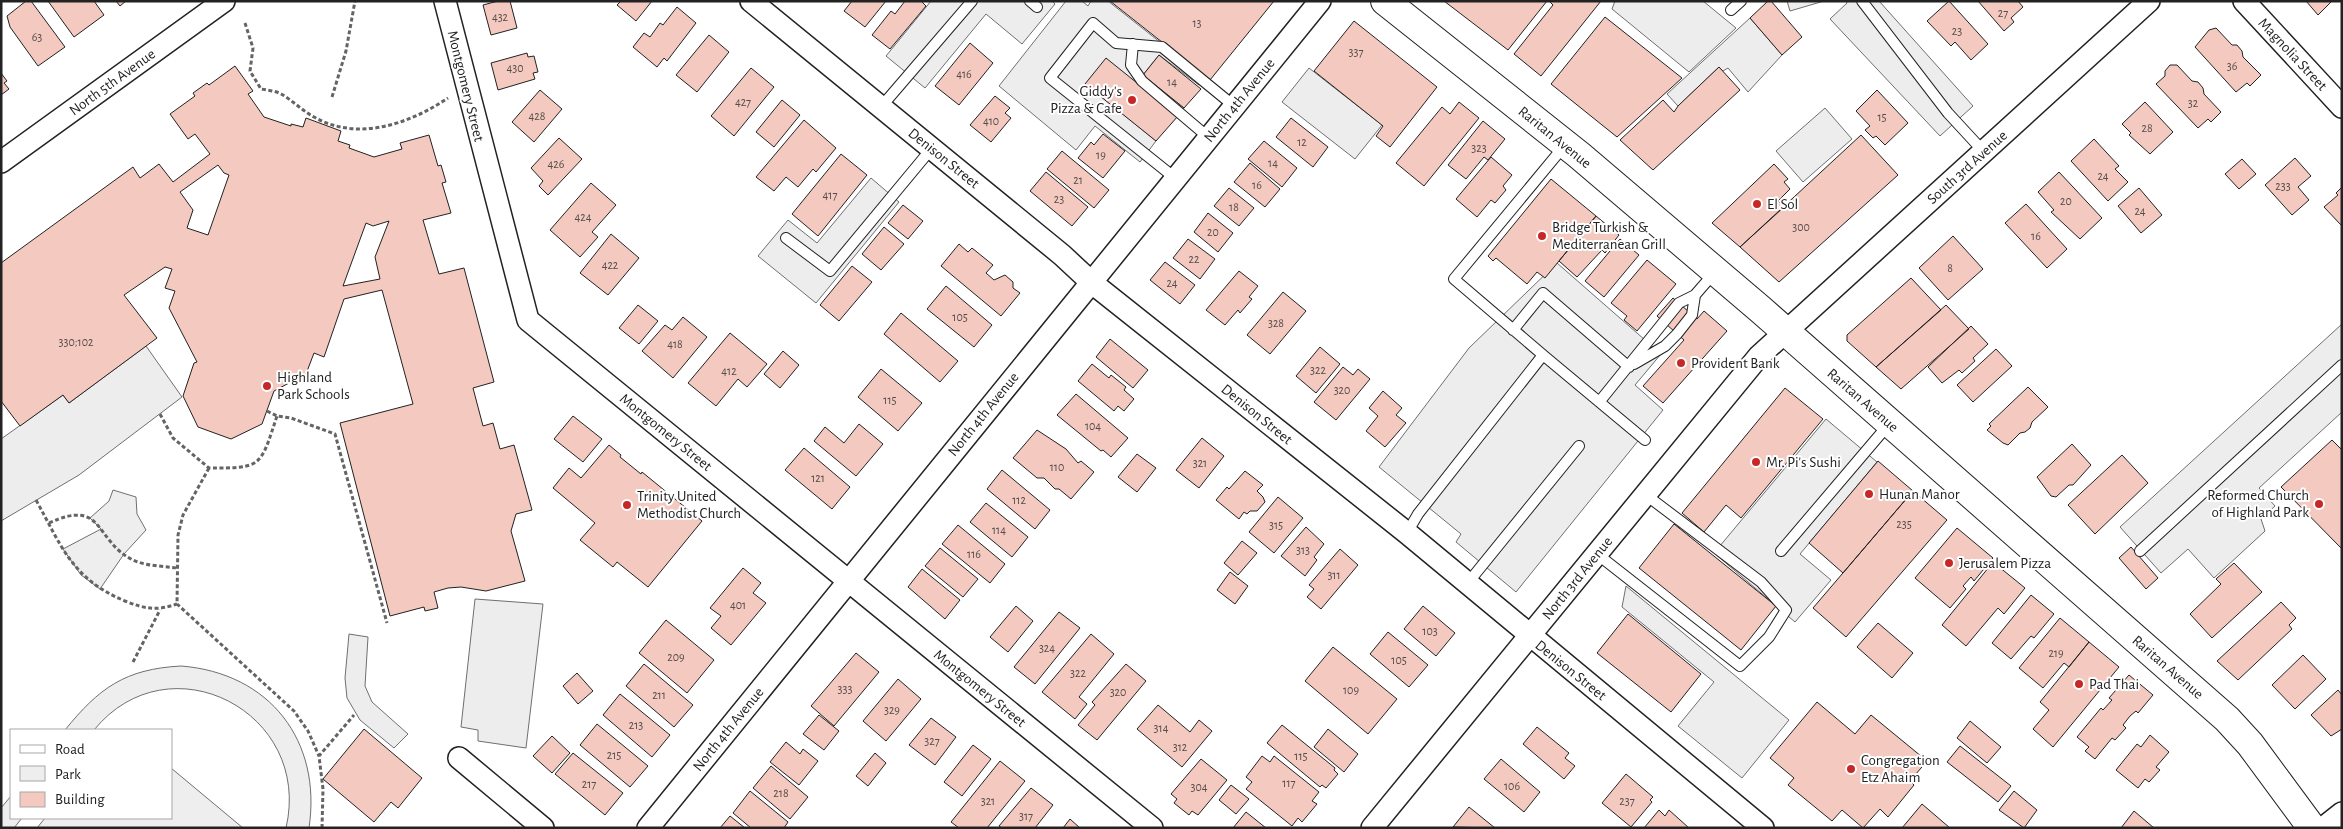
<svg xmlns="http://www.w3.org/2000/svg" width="2343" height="829" viewBox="0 0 2343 829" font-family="'Alegreya Sans',sans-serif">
<rect width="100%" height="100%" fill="#fff"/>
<!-- park -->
<path fill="#eee" stroke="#6f6f6f" d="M113,490L136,497L137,514L146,530L124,554L100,589L81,575L63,549L101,529L90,518L109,501Z
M181,666C270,673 322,741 309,828H286C313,712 169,638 94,730H65C99,688 125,669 181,666Z
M171,768L243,828H37L45,818H171Z
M11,796V818H22L14,828H1V808Z"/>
<!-- parking -->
<path fill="#ededed" stroke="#6f6f6f" d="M931,1H1052L1055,4L1022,44L986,14L925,88L886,56Z
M1066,1H1082L1088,6L1091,1H1108L1208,80L1199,85L1159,55L1143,75L1184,108L1178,116L1086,84L1156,141L1140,162L1095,126L1076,150L999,86Z
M1615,1H1703L1736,28L1689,72L1612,9Z
M1787,1H1824L1790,11Z
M1846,1H1879L1973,106L1940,136L1830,19L1847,3Z
M1750,18L1782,55L1748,92L1728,68L1723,71L1719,67L1678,106L1667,94Z
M1309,68L1382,125L1355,159L1282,102Z
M1825,108L1852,139L1803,182L1776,151Z
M871,178L899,202L816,303L758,256L788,220L817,243Z
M1557,263L1661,354L1635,385L1663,410L1516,592L1456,542L1461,534L1379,467L1469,348Z
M2342,324V412L2259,488L2275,506L2261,519L2265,531L2214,578L2188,549L2161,573L2120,527Z
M146,346L182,397L79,475L1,521V439L63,395L69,403Z
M1826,419L1877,462L1800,554L1831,580L1795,622L1714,553Z
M1626,586L1789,720L1742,778L1678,726L1714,682L1622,607Z
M475,599L543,604L526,748L478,741V730L461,727Z
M349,634L368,637L365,686L372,702L408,734L394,748L360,720L347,698L345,678Z"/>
<!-- building -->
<path fill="#f3c9c0" stroke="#222" fill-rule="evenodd" d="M26,1H31L65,47L38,66L10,27L7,16Z
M48,1H94L104,15L74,37Z
M116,1H126L120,6Z
M498,1H510L517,28L491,35L483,5Z
M621,1H652L636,21L617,5Z
M852,1H886L865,27L844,11Z
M905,1H921L926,6L890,49L872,35L891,11L895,14Z
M1110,1H1274L1210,80Z
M1444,1H1547L1508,50Z
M1549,1H1601L1541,76L1514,54L1553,5Z
M1768,1H1771L1802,37L1782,55L1750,18Z
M1949,1L1988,44L1971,60L1955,42L1951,46L1927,21Z
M1978,1H2018L2023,7L2011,18L2014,22L2004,31Z
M2306,1H2332L2318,15Z
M677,7L696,23L667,61L664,58L657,67L633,47L644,33L650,37L660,23L663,25Z
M1605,17L1682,78L1617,137L1551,84Z
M1354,21L1437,87L1390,147L1376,136L1383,126L1314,71Z
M2216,28L2232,45H2237L2242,51L2243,57L2261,75L2250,86L2247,83L2236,92L2195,47L2209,30Z
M709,35L729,52L697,92L676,75Z
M970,43L993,63L959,105L935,86Z
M527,53L528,57L534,56L538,72L533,73L535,79L498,90L491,63Z
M1159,55L1201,89L1184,108L1143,75Z
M1106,58L1178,116L1156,141L1085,84Z
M2170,65H2177L2192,81L2198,82L2203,88L2204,94L2221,112L2211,122L2208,119L2198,128L2156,84L2165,76V71Z
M235,66L253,91L248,94L264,117L291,126V124L303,127L306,118L341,131L338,141L350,145L349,148L374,157L402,149L400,143L429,135L438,166L441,165L446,182L442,183L451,213L423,220L439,274L464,268L494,382L473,388L483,426L493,423L500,449L514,445L532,510L516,514L511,531L525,581L486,591L461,587L448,588L434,592L438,608L425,611L424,607L390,616L340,423L413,404L382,290L344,299L324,357L314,353L306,374L274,391L262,424L231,439L198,427L183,396L194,363L197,362L169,308L175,291L165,288L172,269L165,267L124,295L157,338L69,403L63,395L20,426L1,401V263L133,167L140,178L159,164L173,182L210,154L195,134L188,139L170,114L195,96L193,93L207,83L209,85ZM218,165L224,173L229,175L208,235L187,228L193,210L180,192ZM389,221L375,257L380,279L343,286L366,223L373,226Z
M1719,67L1740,90L1653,170L1620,140L1663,100L1674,112L1678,106Z
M751,68L774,87L734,136L711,116Z
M1,73L7,81L4,83L9,89L1,95Z
M540,90L562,109L534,142L512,122Z
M1877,90L1908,123L1885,145L1876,136L1873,138L1865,130L1870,126L1856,111Z
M995,96L1010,108L1005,113L1011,118L991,142L970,125Z
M782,100L800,115L774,147L756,132Z
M1459,102L1479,118L1424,186L1396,163L1442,107L1450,114Z
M2145,102L2173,132L2150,154L2129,135L2131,133L2122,124Z
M1291,118L1328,147L1313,167L1276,137Z
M804,120L836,148L816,172L813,169L798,187L786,177L774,191L756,177Z
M1483,121L1505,139L1488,160L1484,157L1466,179L1448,165Z
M1103,134L1125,151L1103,178L1078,158L1091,142L1094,145Z
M1861,135L1898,175L1779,282L1740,247Z
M559,138L582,159L548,195L539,186L543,181L531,168Z
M2094,139L2119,166L2115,169L2128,182L2108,201L2071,161Z
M1264,141L1297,168L1282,187L1248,159Z
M1062,151L1109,190L1094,208L1047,169Z
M841,154L867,175L818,236L792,214Z
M1491,157L1512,175L1503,186L1506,190L1495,203L1491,200L1477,217L1456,199Z
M2295,158L2311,176L2298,187L2309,200L2292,215L2265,185Z
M2242,159L2256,174L2239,189L2225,174Z
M1250,163L1280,189L1265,207L1234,182Z
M1774,164L1788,179L1784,182L1790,189L1778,201L1784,207L1740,247L1712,223Z
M1046,172L1088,207L1072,226L1030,191Z
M2059,172L2102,218L2080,239L2051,212L2054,210L2038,192Z
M1551,179L1596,216L1545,278L1537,272L1527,284L1496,258L1493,261L1488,256Z
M591,183L616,205L592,232L598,237L580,257L550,230Z
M2342,187V224L2341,225L2324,207L2338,195L2336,193Z
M1229,188L1254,208L1239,226L1214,206Z
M2139,188L2162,215L2141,233L2118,206Z
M2026,204L2067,249L2047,268L2005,223Z
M903,205L923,221L908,239L888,223Z
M1208,213L1233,233L1218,252L1194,232Z
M1596,216L1619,235L1605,253L1602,250L1577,277L1559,261Z
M884,227L904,244L881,270L862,254Z
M611,234L639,258L608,295L580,273Z
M1953,236L1983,269L1948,300L1919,268Z
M1188,239L1215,259L1200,279L1173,258Z
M1620,239L1639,255L1604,297L1585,281Z
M959,244L968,252L972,248L993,265L986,273L994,280L1005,275L1013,282V288L1020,293L1001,316L941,266Z
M1647,260L1676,284L1637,331L1624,320L1627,316L1611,303Z
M1165,262L1195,285L1180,304L1150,280Z
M852,266L872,282L839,321L820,305Z
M1239,271L1258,286L1249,297L1252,299L1240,313L1238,310L1225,325L1206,310Z
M1911,278L1941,310L1876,367L1847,341V335Z
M946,286L992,325L974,347L927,309Z
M1283,292L1306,311L1270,354L1247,335Z
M1673,298L1697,319L1704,311L1727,331L1663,403L1643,386L1684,340L1657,316Z
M638,305L658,321L639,344L619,328Z
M1946,305L1969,329L1901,389L1876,367Z
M901,313L958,361L940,382L884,334Z
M683,317L707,337L673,378L642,351L665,325L672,330Z
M1971,326L1988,344L1973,358L1975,361L1962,373L1959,370L1942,383L1928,367Z
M730,333L767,364L747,387L738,379L716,406L688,383Z
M1110,339L1148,370L1133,388L1096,357Z
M1320,347L1340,364L1316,393L1296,376Z
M1996,349L2012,366L1973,402L1957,385Z
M783,351L799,365L780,388L764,374Z
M1092,364L1109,378L1111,375L1126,387L1124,390L1134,399L1124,411L1118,406L1114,411L1078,381Z
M1343,367L1353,375L1358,369L1370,379L1336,420L1314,402Z
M881,369L922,403L898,431L858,397Z
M2028,387L2048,407L2032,422L2030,428L2025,432L2020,433L2008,445L2003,443L1987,430L1991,426L1989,424Z
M1785,388L1823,419L1741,518L1726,505L1704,532L1682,513Z
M1383,391L1402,408L1396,415L1406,423L1385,447L1366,431L1378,416L1369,408Z
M1076,394L1128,438L1111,457L1103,450L1101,451L1057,415Z
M573,416L602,439L583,462L554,439Z
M859,424L883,444L856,476L814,441L825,427L844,443Z
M1037,430L1066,449L1078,463L1081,461L1094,472L1071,499L1059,489H1055L1044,478H1037L1013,458Z
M1202,438L1224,456L1199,488L1176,470Z
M2332,440L2342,450V549L2281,487Z
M2072,444L2091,465L2073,485H2069L2056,497L2051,496L2037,477Z
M609,445L621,455L620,457L641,474L642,472L702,521L648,587L617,562L613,567L580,540L595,523L553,488L569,468L581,478Z
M804,448L850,487L832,509L785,470Z
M1137,454L1156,468L1137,492L1118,477Z
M2122,455L2148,483L2095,534L2068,505Z
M1878,461L1913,491L1843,573L1809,543Z
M1002,470L1050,510L1035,529L987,489Z
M1245,471L1263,485L1257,491L1263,497L1265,502L1257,511H1250L1247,514L1244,512L1239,519L1216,500L1227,487L1229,489Z
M1913,491L1947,520L1846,637L1813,608Z
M1278,497L1303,518L1274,553L1249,532Z
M986,503L1028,537L1012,557L970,522Z
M1674,524L1776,606L1741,650L1639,568Z
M958,525L1005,564L990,583L942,544Z
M1306,527L1324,544L1314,557L1317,560L1305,576L1281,556Z
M1957,528L1993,558L1974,581L1971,577L1963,586L1966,589L1950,608L1915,578Z
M1242,541L1257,553L1238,575L1224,563Z
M2131,547L2158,578L2146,589L2119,558Z
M940,548L978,579L963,597L925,566Z
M1340,549L1358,565L1321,609L1307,597L1314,589L1309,585Z
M1993,562L2025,588L2004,614L1998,608L1966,646L1942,625Z
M2234,563L2262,592L2212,638L2190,614L2221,584L2216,579Z
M743,568L761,583L753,593L766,603L731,645L711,628L721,616L710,608Z
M922,569L960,600L945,619L908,587Z
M1230,572L1248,586L1235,604L1217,590Z
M2031,595L2054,614L2034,638L2031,636L2011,659L1992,643Z
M2281,602L2296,618L2289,625L2292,629L2238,680L2217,661Z
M1016,606L1033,621L1008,652L990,637Z
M1423,606L1455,633L1436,656L1404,629Z
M1059,612L1080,628L1035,684L1014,667Z
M1628,614L1701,674L1671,712L1597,653Z
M2060,618L2089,642L2069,667L2064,663L2043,688L2019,668Z
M666,620L714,660L687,693L639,653Z
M1878,623L1913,653L1892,678L1857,647Z
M1388,632L1428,665L1409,687L1370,654Z
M1091,634L1114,654L1079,697L1087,704L1075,719L1042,692Z
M2089,642L2119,667L2053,747L2033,729L2049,710L2040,702Z
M1333,647L1397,699L1368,734L1305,681Z
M856,653L879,672L834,726L811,706Z
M2303,655L2326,679L2295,709L2272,685Z
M644,664L693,705L674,727L626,686Z
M1126,664L1146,681L1097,740L1078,725L1095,705L1092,702Z
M577,673L593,691L578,704L563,686Z
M2129,675L2153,695L2138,713L2136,711L2130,716L2123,725L2126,728L2115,740L2112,738L2095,759L2085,751L2089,747L2077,737L2101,708L2103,710L2112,700L2109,698Z
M898,679L921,699L886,741L863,721Z
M2338,690L2342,695V729L2331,736L2311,715Z
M620,694L670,735L652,757L603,715Z
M1817,702L1855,734L1871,715L1927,761L1910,781L1914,785L1888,817L1880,809L1863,828L1842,810L1832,821L1788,785L1794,778L1770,758Z
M1158,705L1190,732L1199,720L1212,731L1182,767L1137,729Z
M819,715L839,731L824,750L803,734Z
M931,718L956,737L935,765L909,745Z
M1970,721L2001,747L1987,763L1957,738Z
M597,724L648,766L630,787L580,745Z
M1282,725L1335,768L1334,770L1338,774L1326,788L1322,785L1320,787L1267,743Z
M1537,727L1569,753L1565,758L1575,766L1564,779L1523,744Z
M364,729L422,778L398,808L391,802L374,822L323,779Z
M1328,729L1358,754L1344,772L1314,747Z
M2150,735L2169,752L2156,767L2160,770L2149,782L2145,779L2138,788L2116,770L2137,744L2141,747Z
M552,736L570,753L552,773L533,756Z
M786,742L800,754L803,749L818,761L799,785L770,762Z
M973,745L991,759L962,796L944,782Z
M1960,746L2011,786L1998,802L1947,762Z
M573,753L623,793L605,815L555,774Z
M875,753L886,763L868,786L856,776Z
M1262,756L1270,762L1274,756L1319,792L1312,801L1317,804L1302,822L1298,818L1292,826L1246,789L1252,782L1246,777Z
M1201,759L1227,780L1198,815L1192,811L1189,815L1174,803L1177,799L1171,794Z
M1501,759L1540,792L1524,812L1484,779Z
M1000,761L1025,781L987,828H959L951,822Z
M771,766L808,797L790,819L753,788Z
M1626,774L1653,797L1650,800L1652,802L1631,827L1602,803Z
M1231,785L1249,799L1236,814L1219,800Z
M1031,788L1053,805L1035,828H1002L999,826Z
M750,791L788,822L784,828H751L733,813Z
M2014,791L2037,810L2024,828L1999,810Z
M1922,804L1950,828H1902Z
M1469,807L1495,828L1453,827Z
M1659,810L1665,816L1669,810L1689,828H1644Z
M2134,811L2154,828H2121Z
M1246,812L1266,828H1233Z
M730,816L745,828H720Z
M1070,819L1080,828H1063Z"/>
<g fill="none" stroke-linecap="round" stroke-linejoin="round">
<defs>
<path id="service" d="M1030,1L1037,7
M1862,1L1948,113L1984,152
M1731,10L1741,1
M1133,44L1131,65L1142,81L1208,137
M881,107L972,1
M1175,178L1050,78L1093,23L1116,43L1162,47L1234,106
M786,238L830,271L932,148
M1513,330L1543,293L1629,367
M1543,355L1454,279L1565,145
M1634,364L1665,346L1677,334L1692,315L1695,295L1715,272
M1600,401L1679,303L1695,295
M1407,533L1418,514L1543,355L1645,440
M1781,551L1889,424
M2140,551L2342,365
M1597,554L1740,666L1769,637L1786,610L1761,582L1646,495
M1467,584L1579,446"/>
<path id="minor" d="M445,1L528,320L1152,828
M751,1L1062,255L1091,282L1407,533L1763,828
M2244,1L2342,107
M1,162L224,1
M459,758L543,828
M648,828L1320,1
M1372,828L1759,356L2149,1
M2323,828L2342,813"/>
<path id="secondary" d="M1385,1L1579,155L1760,309L2227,719L2250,744L2312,828"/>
</defs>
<!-- service casing -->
<use href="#service" stroke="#222" stroke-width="12"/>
<!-- minor casing -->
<use href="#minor" stroke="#222" stroke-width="24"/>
<!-- secondary casing -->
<use href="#secondary" stroke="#222" stroke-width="30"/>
<!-- path -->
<path stroke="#646464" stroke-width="3" stroke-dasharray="4 2.5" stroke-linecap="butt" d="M245,23L253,48L250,71L261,89C267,90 277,91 283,95C294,102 303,111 314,117C358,142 409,124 448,98
M332,97L346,51L355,1
M267,411L277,416L291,418L335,434L387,623
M160,414L173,438L209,468C263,468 260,467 277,416
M209,468L183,515L178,535L177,604L294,711L308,731L319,756
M36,500C62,547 72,579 125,601C145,609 157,611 177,604
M49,523C104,498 94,539 131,559C144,566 162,566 177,568
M133,662L160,610
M322,828L323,789L319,756L354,715"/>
<!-- service -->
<use href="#service" stroke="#fff" stroke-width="10"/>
<!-- minor -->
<use href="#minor" stroke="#fff" stroke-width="21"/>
<!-- secondary -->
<use href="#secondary" stroke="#fff" stroke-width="28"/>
</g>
<!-- markers -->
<g fill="#c62828" stroke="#fff" stroke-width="2">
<circle cx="1132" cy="100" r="5"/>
<circle cx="1757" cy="204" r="5"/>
<circle cx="1542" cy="236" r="5"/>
<circle cx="1681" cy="363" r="5"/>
<circle cx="267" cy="386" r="5"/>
<circle cx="1756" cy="462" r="5"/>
<circle cx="1869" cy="494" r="5"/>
<circle cx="2319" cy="504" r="5"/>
<circle cx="627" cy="505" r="5"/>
<circle cx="1949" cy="563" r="5"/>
<circle cx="2079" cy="684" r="5"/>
<circle cx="1851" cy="769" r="5"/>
</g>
<g text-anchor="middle" stroke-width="4" stroke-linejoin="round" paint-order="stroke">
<!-- number labels -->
<g font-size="12" fill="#564c4a">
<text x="2003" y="17">27</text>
<text x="500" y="21">432</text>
<text x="1197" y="27">13</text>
<text x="1957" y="35">23</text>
<text x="37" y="41">63</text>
<text x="1356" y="56">337</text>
<text x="2232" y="70">36</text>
<text x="515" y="72">430</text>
<text x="964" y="78">416</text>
<text x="1172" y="86">14</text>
<text x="743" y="106">427</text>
<text x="2193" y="107">32</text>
<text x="537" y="120">428</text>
<text x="1882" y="121">15</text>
<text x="991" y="125">410</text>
<text x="2147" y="132">28</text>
<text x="1302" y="146">12</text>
<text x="1479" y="152">323</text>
<text x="1101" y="159">19</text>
<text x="1273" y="167">14</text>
<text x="556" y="168">426</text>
<text x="2103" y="180">24</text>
<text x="1078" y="184">21</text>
<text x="1257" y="189">16</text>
<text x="2283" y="190">233</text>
<text x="830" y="199">417</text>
<text x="1059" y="203">23</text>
<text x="2066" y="205">20</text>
<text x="1234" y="211">18</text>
<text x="2140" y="215">24</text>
<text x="583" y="221">424</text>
<text x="1801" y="231">300</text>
<text x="1213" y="236">20</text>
<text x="2036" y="240">16</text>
<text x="1194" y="263">22</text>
<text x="610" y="269">422</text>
<text x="1950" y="272">8</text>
<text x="1172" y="287">24</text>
<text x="960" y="321">105</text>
<text x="1276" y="327">328</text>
<text x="76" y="346">330;102</text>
<text x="675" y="348">418</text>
<text x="1318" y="374">322</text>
<text x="729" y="375">412</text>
<text x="1342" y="394">320</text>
<text x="890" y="404">115</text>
<text x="1093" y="430">104</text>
<text x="1200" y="467">321</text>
<text x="1057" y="471">110</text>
<text x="818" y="482">121</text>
<text x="1019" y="504">112</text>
<text x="1904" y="528">235</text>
<text x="1276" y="529">315</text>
<text x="999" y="534">114</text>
<text x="1303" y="554">313</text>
<text x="974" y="558">116</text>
<text x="1334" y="579">311</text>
<text x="738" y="609">401</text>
<text x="1430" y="635">103</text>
<text x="1047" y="652">324</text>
<text x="2056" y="657">219</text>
<text x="676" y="661">209</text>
<text x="1399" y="664">105</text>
<text x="1078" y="677">322</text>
<text x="845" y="693">333</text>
<text x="1351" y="694">109</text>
<text x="1118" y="696">320</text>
<text x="659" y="699">211</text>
<text x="892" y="714">329</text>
<text x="636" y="729">213</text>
<text x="1161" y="732">314</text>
<text x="932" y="745">327</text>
<text x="1180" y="751">312</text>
<text x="614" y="759">215</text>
<text x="1301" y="760">115</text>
<text x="1289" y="787">117</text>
<text x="589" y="788">217</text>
<text x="1512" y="790">106</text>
<text x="1199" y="791">304</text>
<text x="781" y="797">218</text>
<text x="988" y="805">321</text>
<text x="1627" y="805">237</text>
<text x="1026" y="820">317</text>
</g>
<!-- street labels -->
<g font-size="15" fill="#222" stroke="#fff">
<text transform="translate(2293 54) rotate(47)" y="5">Magnolia Street</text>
<text transform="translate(112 82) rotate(-36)" y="5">North 5th Avenue</text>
<text transform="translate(466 86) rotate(76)" y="5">Montgomery Street</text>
<text transform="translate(1239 100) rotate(-51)" y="5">North 4th Avenue</text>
<text transform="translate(1555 137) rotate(39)" y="5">Raritan Avenue</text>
<text transform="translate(944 158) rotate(39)" y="5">Denison Street</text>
<text transform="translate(1967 167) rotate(-42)" y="5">South 3rd Avenue</text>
<text transform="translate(1863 400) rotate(41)" y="5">Raritan Avenue</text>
<text transform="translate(983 414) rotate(-51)" y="5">North 4th Avenue</text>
<text transform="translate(1257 414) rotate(39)" y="5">Denison Street</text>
<text transform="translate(666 432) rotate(39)" y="5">Montgomery Street</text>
<text transform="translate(1577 578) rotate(-51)" y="5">North 3rd Avenue</text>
<text transform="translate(2168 667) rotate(41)" y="5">Raritan Avenue</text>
<text transform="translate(1571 670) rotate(39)" y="5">Denison Street</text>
<text transform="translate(980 688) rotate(39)" y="5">Montgomery Street</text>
<text transform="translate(728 729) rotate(-51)" y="5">North 4th Avenue</text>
</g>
<!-- poi labels -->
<g font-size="15" fill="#222" stroke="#fff" text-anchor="start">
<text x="1122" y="96" text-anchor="end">Giddy's<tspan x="1122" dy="17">Pizza &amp; Cafe</tspan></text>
<text x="1767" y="209">El Sol</text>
<text x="1552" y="232">Bridge Turkish &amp;<tspan x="1552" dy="17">Mediterranean Grill</tspan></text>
<text x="1691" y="368">Provident Bank</text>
<text x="277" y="382">Highland<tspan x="277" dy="17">Park Schools</tspan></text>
<text x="1766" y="467">Mr. Pi's Sushi</text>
<text x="1879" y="499">Hunan Manor</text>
<text x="2309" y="500" text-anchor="end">Reformed Church<tspan x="2309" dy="17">of Highland Park</tspan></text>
<text x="637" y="501">Trinity United<tspan x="637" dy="17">Methodist Church</tspan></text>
<text x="1959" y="568">Jerusalem Pizza</text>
<text x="2089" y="689">Pad Thai</text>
<text x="1861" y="765">Congregation<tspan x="1861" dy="17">Etz Ahaim</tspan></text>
</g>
</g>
<!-- border -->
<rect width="2343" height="829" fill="none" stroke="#222222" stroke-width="5"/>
<!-- legend -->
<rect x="10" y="729" width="162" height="90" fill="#ffffff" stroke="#a7a7a7"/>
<rect x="20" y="745" width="25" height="8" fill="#ffffff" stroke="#a7a7a7"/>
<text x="55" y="754" font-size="15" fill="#222222">Road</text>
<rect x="20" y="766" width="25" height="15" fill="#eeeeee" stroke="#a7a7a7"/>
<text x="55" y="779" font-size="15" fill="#222222">Park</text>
<rect x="20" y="792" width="25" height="15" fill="#f3c9c0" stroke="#a7a7a7"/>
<text x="55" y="804" font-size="15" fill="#222222">Building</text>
</svg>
